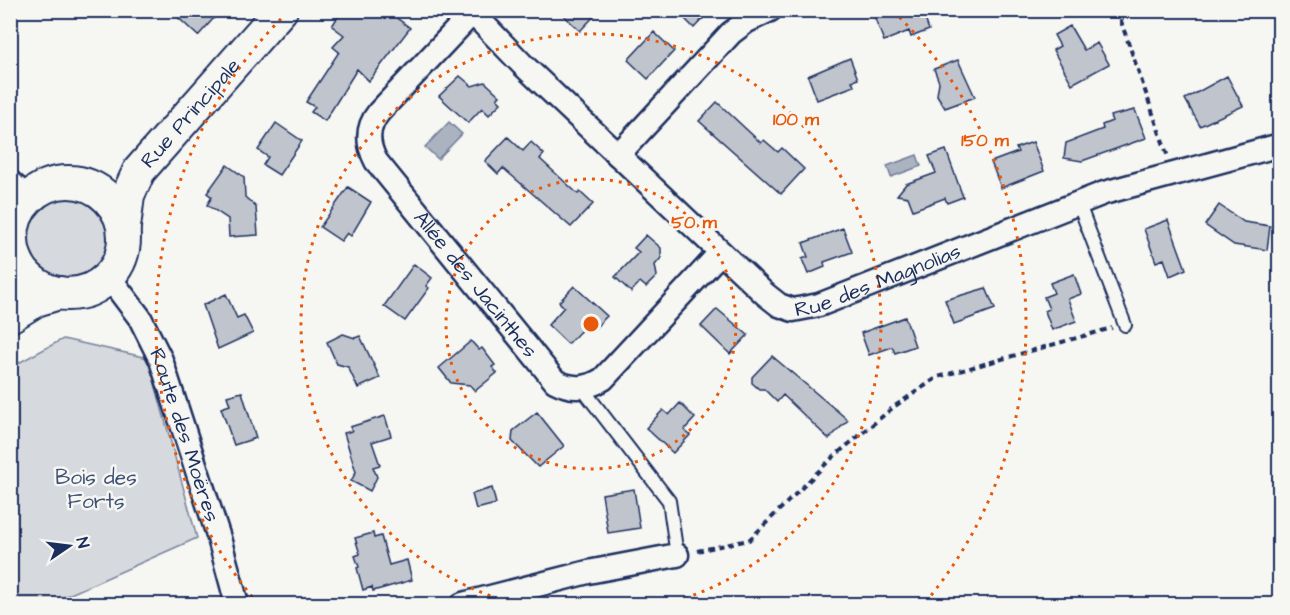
<svg xmlns="http://www.w3.org/2000/svg" width="1290" height="615" viewBox="0 0 1290 615" font-family="'Architects Daughter',sans-serif">
<rect width="100%" height="100%" fill="#f6f6f2"/>
<filter id="ink" filterUnits="userSpaceOnUse"><feTurbulence type="fractalNoise" baseFrequency=".0167" numOctaves="2"/><feDisplacementMap in="SourceGraphic" scale="12" xChannelSelector="R" yChannelSelector="G"/><feConvolveMatrix kernelMatrix="1 2 1 2 8 2 1 2 1" color-interpolation-filters="sRGB"/></filter>
<g filter="url(#ink)">
<!-- green -->
<path fill="#d6d9dd" stroke="#78849e" stroke-width="1.5" d="M26 237a43 43 0 1 1 86 0a43 43 0 1 1-86 0Z
M63,339L148,358L197,538L48,604H11V367Z"/>
<!-- water -->
<path fill="#abb2c0" stroke="#717e99" stroke-width="1.5" d="M449,122L462,134L438,159L425,147Z
M917,155L921,166L891,177L887,166Z"/>
<!-- building -->
<path fill="#c0c4cd" stroke="#1b2f5e" stroke-width="1.5" d="M170,10H221L198,36Z
M342,10H386L410,28L369,81L357,69L325,121L311,112L315,107L306,102L339,52L333,47L344,35L332,26Z
M558,10H600L580,31Z
M676,10H711L694,28Z
M889,10H922L929,30L911,37L909,31L884,41L874,16Z
M1070,26L1084,50L1097,43L1109,64L1072,84L1053,50L1060,46L1054,35Z
M654,32L674,51L648,79L628,60Z
M850,58L858,79L852,81L854,86L817,100L808,76Z
M958,60L975,97L945,108L937,95L939,82L934,69Z
M460,76L472,86L485,82L500,96L497,99L501,103L489,115L482,108L468,123L439,96Z
M1227,76L1243,106L1200,126L1185,99Z
M717,102L761,143L764,140L778,152L782,148L804,169L781,194L699,121Z
M1135,110L1146,138L1082,161L1064,158L1066,143L1103,129L1102,125L1112,121L1110,116Z
M276,123L302,141L279,175L263,165L268,157L258,150Z
M508,137L523,151L531,142L544,154L540,159L578,194L580,192L593,204L571,227L503,168L498,174L485,161Z
M1033,142L1044,171L1001,188L991,162L1018,152L1016,148Z
M946,150L963,197L947,203L945,198L913,210L908,197L897,195L906,184L936,173L929,156Z
M227,165L244,177L245,197L256,207L258,235L229,237L228,219L207,205L212,197L207,193Z
M348,187L371,202L351,236L347,233L341,241L320,227Z
M1219,205L1244,222L1270,226L1267,250L1234,245L1205,225Z
M1168,220L1186,269L1170,276L1164,259L1156,262L1144,229Z
M843,228L852,252L824,262L825,267L808,274L802,259L808,257L803,243Z
M646,235L661,248V258L655,265L657,276L646,287L640,282L631,292L615,277L639,252L634,248Z
M414,264L432,278L426,286L429,288L405,321L384,306Z
M1074,274L1081,294L1068,299L1076,321L1052,330L1045,311L1049,309L1044,297L1054,293L1050,283Z
M574,286L607,316L594,329L588,323L568,344L548,325L564,307L559,302Z
M986,288L995,309L954,324L945,300Z
M226,294L237,318L244,315L253,333L218,349L203,305Z
M717,309L748,335L730,354L701,326Z
M905,317L915,346L895,353L892,347L869,355L861,333Z
M343,334L355,338L360,336L380,378L358,388L348,367L337,364L327,342Z
M471,341L479,350L482,348L495,365L492,367L497,373L475,391L470,385L451,383L439,368Z
M772,356L848,420L829,439L783,395L777,402L764,389H759L752,383V377Z
M242,392L256,438L234,445L221,408L230,405L227,396Z
M680,403L695,418L684,430L690,435L673,453L646,428L663,410L669,415Z
M537,412L564,446L538,467L512,441L513,431Z
M385,416L391,436L372,442L380,465L373,467L377,477L370,491L351,481L356,472L344,433L352,431L350,427Z
M492,488L496,504L476,509L472,494Z
M634,489L640,528L608,533L602,494Z
M373,533L374,538L381,536L389,565L407,560L412,580L373,591L372,587L363,590L357,568L359,567L355,556L360,554L355,538Z"/>
<g fill="none" stroke-linecap="round" stroke-linejoin="round">
<defs>
<path id="lane" d="M1078,202L1125,325
M582,388L669,501L677,555"/>
<g id="street">
<path id="s1" d="M470,10L522,64L765,294L779,305L793,310L819,305L1104,193L1280,145"/>
<path id="s2" d="M475,10L379,112C366,128 367,144 376,161L555,381C572,390 587,389 603,379L720,253"/>
<path d="M618,155L731,33L747,21L770,10"/>
<path d="M10,182L28,198"/>
<path id="s3" d="M109,277L140,318L161,360L219,538L237,604"/>
<path d="M463,604L588,572L677,555"/>
</g>
<g id="secondary">
<circle cx="68" cy="238" r="56"/>
<path id="s4" d="M124,227L128,195L139,171L281,10"/>
<path d="M10,316L36,300L59,293"/>
</g>
</defs>
<!-- lane casing -->
<use href="#lane" stroke="#1b2f5e" stroke-width="16"/>
<!-- street casing -->
<use href="#street" stroke="#1b2f5e" stroke-width="27"/>
<!-- secondary casing -->
<use href="#secondary" stroke="#1b2f5e" stroke-width="36"/>
<!-- path -->
<path stroke="#1b2f5e" stroke-width="4" stroke-dasharray="6 4.5" stroke-linecap="butt" d="M1117,10L1168,157
M697,551L749,540L832,458L895,406L938,377L1112,328"/>
<!-- lane -->
<use href="#lane" stroke="#f6f6f2" stroke-width="12"/>
<!-- street -->
<use href="#street" stroke="#f6f6f2" stroke-width="22"/>
<!-- secondary -->
<use href="#secondary" stroke="#f6f6f2" stroke-width="32"/>
</g>
</g>
<!-- distance rings -->
<g fill="none" stroke="#e8590c" stroke-width="3" stroke-dasharray="3 6">
<circle cx="591" cy="324" r="145"/>
<path d="M516 604A290 290 0 1 1 666 604"/>
<path d="M258 604A435 435 0 0 1 289 11M893 11A435 435 0 0 1 924 604"/>
</g>
<g text-anchor="middle" stroke-width="5" stroke-linejoin="round" paint-order="stroke">
<!-- street labels -->
<g font-size="21" fill="#1b2f5e" stroke="#f6f6f2">
<text dy="7" stroke="none"><textPath href="#s4" startOffset="136">Rue Principale</textPath></text>
<text dy="7" stroke="none"><textPath href="#s1" startOffset="532">Rue des Magnolias</textPath></text>
<text dy="7" stroke="none"><textPath href="#s2" startOffset="351">Allée des Jacinthes</textPath></text>
<text dy="7" stroke="none"><textPath href="#s3" startOffset="177">Route des Moëres</textPath></text>
</g>
<!-- park labels -->
<g font-size="21" fill="#405177" stroke="#f6f6f2">
<text x="96" y="484">Bois des<tspan x="96" dy="24">Forts</tspan></text>
</g>
</g>
<circle cx="591" cy="324" r="9" fill="#e8590c" stroke="#f6f6f2" stroke-width="3"/>
<g font-size="18" text-anchor="middle" font-weight="bold" fill="#e8590c" stroke="#f6f6f2" stroke-width="5" stroke-linejoin="round" paint-order="stroke">
<text x="796" y="125">100 m</text>
<text x="985" y="146">150 m</text>
<text x="694" y="228">50 m</text>
</g>
<!-- margin -->
<rect width="1290" height="615" fill="none" stroke="#f6f6f2" stroke-width="36"/>
<rect x="18" y="18" width="1254" height="579" fill="none" stroke="#1b2f5e" stroke-width="2" filter="url(#ink)"/>
<!-- north arrow -->
<g transform="translate(69 546) rotate(76)" stroke="#f6f6f2" stroke-width="4.5" paint-order="stroke">
<path d="M0-4.5L10 22L0 15L-10 22Z" fill="#1b2f5e"/>
<text y="-9" font-size="16" font-weight="bold" text-anchor="middle" fill="#1b2f5e">N</text>
</g>
</svg>
